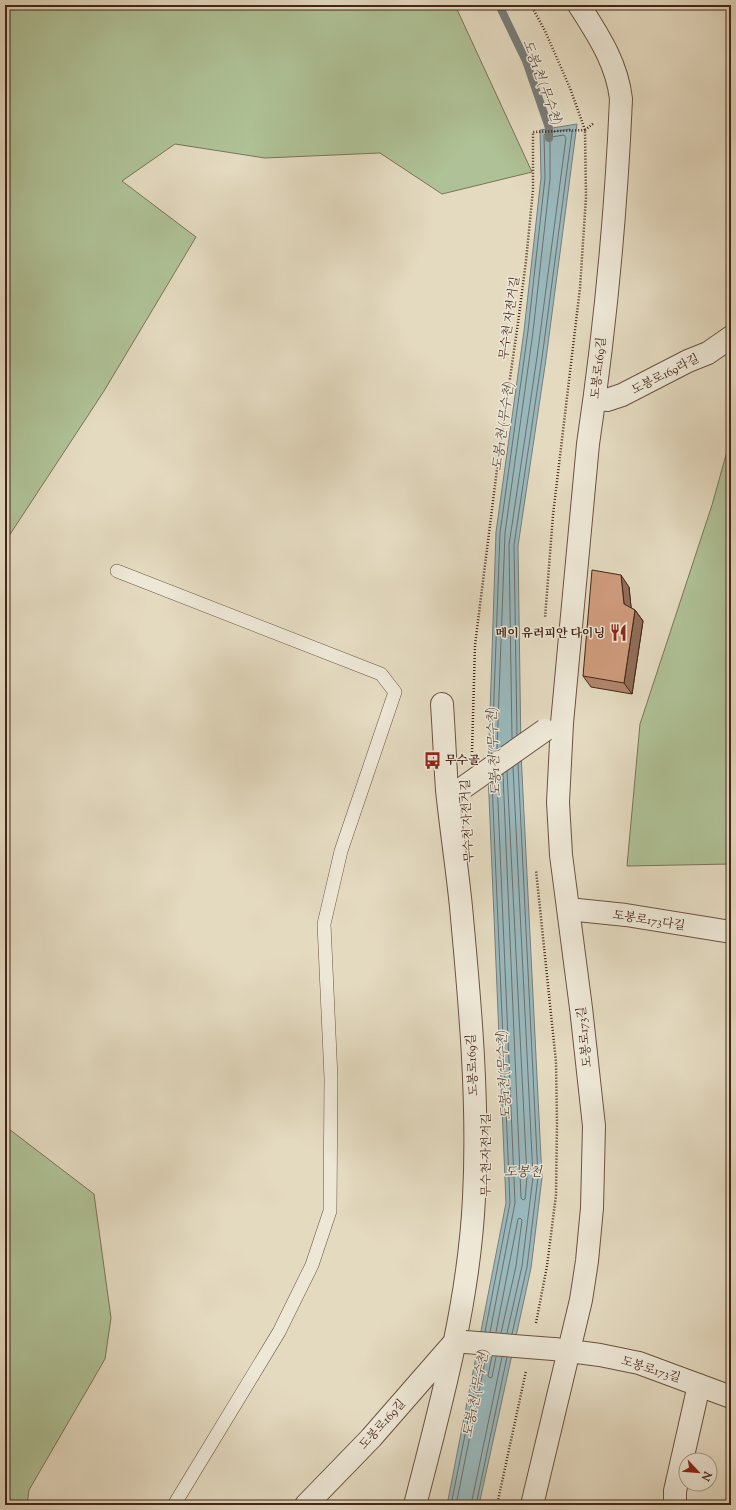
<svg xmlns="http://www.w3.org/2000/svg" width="736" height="1510" viewBox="0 0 736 1510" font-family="'Sorts Mill Goudy','Noto Serif KR',serif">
<rect width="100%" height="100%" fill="#e4dac0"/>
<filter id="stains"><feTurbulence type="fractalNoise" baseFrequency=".005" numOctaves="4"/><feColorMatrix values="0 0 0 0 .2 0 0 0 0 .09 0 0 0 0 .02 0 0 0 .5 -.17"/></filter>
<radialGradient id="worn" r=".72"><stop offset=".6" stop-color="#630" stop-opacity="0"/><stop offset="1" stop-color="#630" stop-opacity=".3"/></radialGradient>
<!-- green -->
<path fill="#afc196" stroke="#7a7356" d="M5,5H455L532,172L442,194L380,153L265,158L175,144L122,181L196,237L104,391L5,542Z
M731,437V864L627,866L640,724L712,505Z
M5,1126L94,1194L111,1318L105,1359L29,1490L27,1505H5Z"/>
<!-- water -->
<path fill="#99b8bc" stroke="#777d7a" d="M577,124L546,359L518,546L521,753L542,1178L531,1268L479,1505H447L506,1203L488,773L496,532L524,331L541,178L540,130Z"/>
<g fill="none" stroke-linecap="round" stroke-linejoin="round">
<!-- shore -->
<path stroke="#6e6e6a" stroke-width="1" d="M497,749L505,533L533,332L550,179V139L551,137L564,135L566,138L537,357L509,545L512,738
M492,752L500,533L528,331L545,178L544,135L546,133L570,129L572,132L542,358L514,545L517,735
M503,774L521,1198L523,1200L525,1199L527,1177L507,771
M485,1332L510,1203L492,782
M490,1332L515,1203L497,779
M496,1332L518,1219L520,1218L522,1220L516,1266L501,1333
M507,1333L522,1266L533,1177L513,767
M512,1334L527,1267L538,1177L518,764
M492,1356L488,1376L490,1378L492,1377L496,1357
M451,1505L481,1355
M456,1505L486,1356
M471,1505L502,1357
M476,1505L507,1357"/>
<!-- stream -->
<path stroke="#777d7a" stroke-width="8" d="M499,5L526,61L549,128V138"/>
<defs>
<path id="service" d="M117,571L381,674L395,692L341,851L324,924L331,1078L330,1211L312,1265L279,1332L174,1505"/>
<path id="minor" d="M595,398L607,400L622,395L688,361L708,353L731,337
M568,909L626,915L731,932
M554,1349L600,1355L639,1363L731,1397
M306,1505L371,1438L453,1344
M415,1505C441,1404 469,1303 474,1198C479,1102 470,1003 461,907C457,867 451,829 447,790C445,761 444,733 442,704
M532,1505L581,1300L587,1261L592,1208L594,1126L581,1008L561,855L558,802L562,723L588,444C605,330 616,214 621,99C617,63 598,35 579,5
M675,1505V1491L699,1385"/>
</defs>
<!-- service casing -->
<use href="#service" stroke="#6c5241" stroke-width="14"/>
<!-- minor casing -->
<use href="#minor" stroke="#6c5241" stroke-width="24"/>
<!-- path -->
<path stroke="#442517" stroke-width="2.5" stroke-dasharray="1 2" stroke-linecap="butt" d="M531,5L545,31L570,88L585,130L586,197L580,288L553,515L545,618
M585,130L594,123
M472,752L475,645L498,461L518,323L526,261L533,190V132L585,130
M536,1323L547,1266L556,1195L557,1122L556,1062L536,870
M497,1505L526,1371"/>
<!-- service -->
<use href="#service" stroke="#ede7d6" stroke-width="13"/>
<!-- minor -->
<use href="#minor" stroke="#ede7d6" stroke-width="22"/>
<defs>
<path id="minor-bridge" d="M464,787L545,730
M465,1342L553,1349"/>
</defs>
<!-- minor-bridge casing -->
<use href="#minor-bridge" stroke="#6c5241" stroke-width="24" stroke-linecap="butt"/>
<!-- minor-bridge -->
<use href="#minor-bridge" stroke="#ede7d6" stroke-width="22"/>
</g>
<!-- wall -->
<path fill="#b2866c" stroke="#442517" d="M629,587L631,608L635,610L643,621L632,694L591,687L583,676Z"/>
<!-- shaded-wall -->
<path fill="#916d58" stroke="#442517" d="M621,575L629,587L632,616L624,604Z
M635,610L643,621L632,694L624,683Z"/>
<!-- building -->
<path fill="#cf9c7d" stroke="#442517" d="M592,570L621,575L624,604L635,610L624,683L583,676Z"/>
<!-- icons -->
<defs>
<symbol id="restaurant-bare" viewBox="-9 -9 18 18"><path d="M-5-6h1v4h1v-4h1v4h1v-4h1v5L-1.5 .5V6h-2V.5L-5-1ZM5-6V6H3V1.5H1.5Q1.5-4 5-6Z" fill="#8f2418" stroke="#ede7d6" stroke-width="2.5" paint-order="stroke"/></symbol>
<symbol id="bus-bare" viewBox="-9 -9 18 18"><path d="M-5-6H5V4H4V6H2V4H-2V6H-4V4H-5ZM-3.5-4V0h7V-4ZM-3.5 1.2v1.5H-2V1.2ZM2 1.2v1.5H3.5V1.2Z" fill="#8f2418" stroke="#ede7d6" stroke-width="2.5" paint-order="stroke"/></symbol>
</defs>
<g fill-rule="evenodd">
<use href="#restaurant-bare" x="606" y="620" width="25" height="25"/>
<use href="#bus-bare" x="420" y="748" width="25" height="25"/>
</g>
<g text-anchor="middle" stroke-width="3" stroke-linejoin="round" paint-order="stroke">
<!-- street labels -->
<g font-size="12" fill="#442517" stroke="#ede7d6">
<text transform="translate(509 318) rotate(-82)" y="4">무수천 자전거길</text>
<text transform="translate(598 368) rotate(-84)" y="4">도봉로169길</text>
<text transform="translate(665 374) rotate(-27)" y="4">도봉로169라길</text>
<text transform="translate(467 821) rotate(-93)" y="4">무수천 자전거길</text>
<text transform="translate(649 920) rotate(9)" y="4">도봉로173다길</text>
<text transform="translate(584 1037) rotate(-96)" y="4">도봉로173길</text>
<text transform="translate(472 1065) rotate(-93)" y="4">도봉로169길</text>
<text transform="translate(486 1155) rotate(-90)" y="4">무수천 자전거길</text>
<text transform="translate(651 1369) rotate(17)" y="4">도봉로173길</text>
<text transform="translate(382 1424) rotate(-48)" y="4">도봉로169길</text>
</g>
<!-- poi labels -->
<g font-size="12" font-weight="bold" fill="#442517" stroke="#ede7d6" text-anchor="end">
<text x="605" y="637">메이 유러피안 다이닝</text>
<text x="445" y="764" text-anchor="start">무수골</text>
</g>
<!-- water labels -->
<g font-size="13" font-style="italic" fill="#594a40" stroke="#ede7d6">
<text transform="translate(543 82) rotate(70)" y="5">도봉1천 (무수천)</text>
<text transform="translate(502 426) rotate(-82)" y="5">도봉1천 (무수천)</text>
<text transform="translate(493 752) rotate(-93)" y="5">도봉1천 (무수천)</text>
<text transform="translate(503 1075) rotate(-93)" y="5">도봉1천 (무수천)</text>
<text x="523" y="1176">도봉천</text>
<text transform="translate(475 1393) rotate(-79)" y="5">도봉1천 (무수천)</text>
</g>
</g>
<!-- margin -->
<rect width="736" height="1510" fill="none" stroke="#e4dac0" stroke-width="20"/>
<rect x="6" y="6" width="724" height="1498" fill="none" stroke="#442517" stroke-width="2"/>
<rect x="10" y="10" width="716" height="1490" fill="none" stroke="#442517"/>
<!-- north arrow -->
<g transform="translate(698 1472) rotate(116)"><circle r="19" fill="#ede7d6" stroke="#a9998a"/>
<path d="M0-3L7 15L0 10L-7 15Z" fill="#8f2418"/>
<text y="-6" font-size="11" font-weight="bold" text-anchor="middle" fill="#442517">N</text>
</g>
<rect width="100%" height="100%" filter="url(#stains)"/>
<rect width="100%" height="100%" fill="url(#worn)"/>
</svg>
